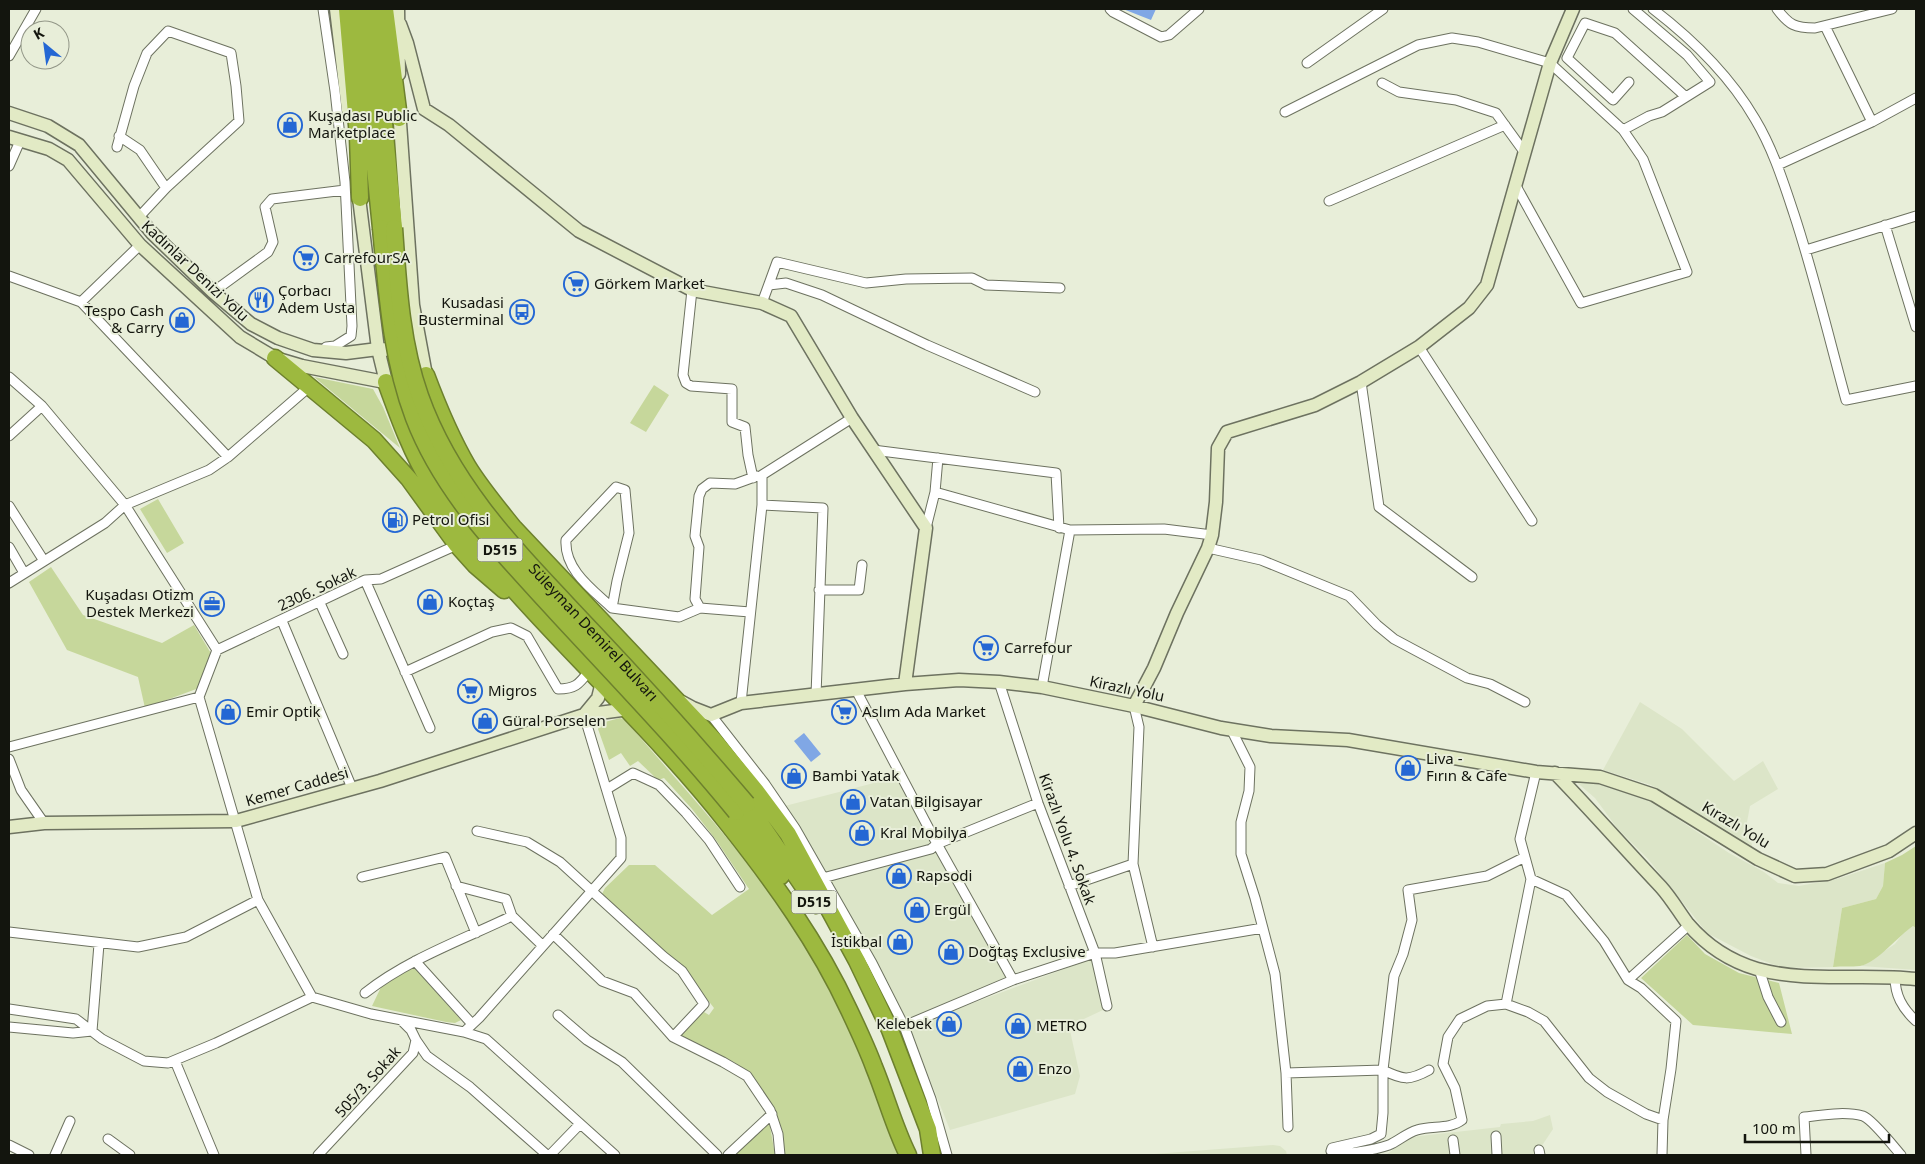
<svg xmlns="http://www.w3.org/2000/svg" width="1925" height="1164" viewBox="0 0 1925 1164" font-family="'Noto Sans',sans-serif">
<rect width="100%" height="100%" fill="#e8eed9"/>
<!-- built -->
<path fill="#dce5c8" d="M1640,702L1682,729L1734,781L1763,761L1778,789L1750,806L1747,822L1753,850L1651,785L1603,770Z
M901,776L1013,980L904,1026L781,807Z
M1574,780L1623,788L1643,796L1729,853L1764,872L1778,883L1799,886L1837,879L1885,863L1883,886L1876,899L1842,908L1833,967L1783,968L1751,956L1707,933L1648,859L1617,828L1595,798Z
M1913,926L1916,928V970L1862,966L1895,944L1905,931Z
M1091,959L1103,1010L1069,1026L1080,1076L1075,1094L950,1130L909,1027Z
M1550,1115L1553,1129L1539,1150L1540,1155H1370L1387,1154L1411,1137L1500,1127L1501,1124L1533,1121Z
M1273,1145L1280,1146L1286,1151L1287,1155H1141Z"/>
<!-- green -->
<path fill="#c6d79b" d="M314,377L373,389L383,407L400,448Z
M654,385L669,395L646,432L630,423Z
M158,499L184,543L167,553L140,509Z
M51,567L83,615L162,643L194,625L212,655L199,688L145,708L138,677L67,650L29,582Z
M620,718L625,720C684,789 748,856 796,932C840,1001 871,1079 899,1155H784L783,1132L773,1108L751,1075L734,1062L680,1037V1033L704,1012L709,1015L714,1008L686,972L604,898L602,894L605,888L629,865H655L712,915L749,889L716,840L692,809L664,778L658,780L638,761L630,766L621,753L609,760L598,729L601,723Z
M1916,846V928L1913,926C1899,935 1877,963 1860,966C1851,967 1842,966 1833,967L1842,908L1876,899L1883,886L1885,863L1902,855Z
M1687,935L1705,954L1739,973L1779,983L1792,1034L1693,1025L1641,978Z
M413,966L461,1020L455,1023L446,1022L372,1006L382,985Z
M768,1122L770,1126L775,1155H734Z"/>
<!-- water -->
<path fill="#80a7e5" d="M1123,9H1156L1151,20Z
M804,733L821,754L811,762L794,741Z"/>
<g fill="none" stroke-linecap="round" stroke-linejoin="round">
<defs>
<path id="street" d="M323,9L335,91L345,182L352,326L351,336L335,346L326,347
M1110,9L1113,12L1161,37L1169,35L1199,9
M1653,9C1692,39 1730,76 1755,119C1773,149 1783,181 1794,214C1814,275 1829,338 1846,400L1916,386
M1777,9C1789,25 1795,28 1815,28L1892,9
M1825,26L1872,122
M9,56L36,9
M1307,63L1383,9
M1629,82L1613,100L1567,58L1585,23L1615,33L1686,97
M1382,83L1399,92L1456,100L1496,113L1525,153
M1285,112L1418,45L1452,38L1478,42L1550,63L1623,130L1643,159L1687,272L1581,303L1516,186
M1623,130L1649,116L1662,112L1710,82L1687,55L1633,9
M119,136L140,150L166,188
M117,147L134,86L147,53L168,31L231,53L236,86L239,121L166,188L139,217
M1778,165L1872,122L1916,98
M9,166L20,141
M1329,201L1505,125
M1885,225L1916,327
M1806,250L1916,216
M9,276L81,302L140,245
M769,285L786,283L822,295L927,345L1035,392
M692,290L683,375L686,383L691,386L732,389V422L745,427L748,455L753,478
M213,292L268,252L273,242L265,207L272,199L345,190
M81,302L228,457
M762,303L777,262L866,283L906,279L972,278L986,285L1060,288
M1419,347L1532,521
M9,377L42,406L125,505L217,650L199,697L258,900L312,997L371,1014L464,1032L486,1039L615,1155
M1361,382L1379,507L1472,577
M9,436L42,406
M873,450L1056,473L1059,528
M935,492L1070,530L1042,687
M762,505L823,508L816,695
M9,506L44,561
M926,528L935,492L938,458
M1070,530L1164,529L1212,535
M9,547L24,573
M1208,548L1261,560L1349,596L1377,625L1394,639L1467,678L1490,684L1525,702
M365,580L430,728
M9,583L105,523L125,505L209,470L228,457L309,387
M819,590H859L862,565
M320,603L343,654
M612,608C593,590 564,570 566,540L616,487L625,490L629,533L617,581L612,608L679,617L700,608L750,612
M700,608L695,599L699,547L695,536L699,496L702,489L710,483L735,484L757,476
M282,621L352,788
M217,650L365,580L381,579L457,545
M405,672L492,632L511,628L527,636L558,689C576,689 579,684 590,670
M999,682L1038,803L1095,953L1107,1006
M856,690L937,844L1013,980
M741,703L762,505V475L852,418
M1134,706L1139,727L1133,864L1153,947
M711,715L765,784L795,828L872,963L904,1026L931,1099L947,1155
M1231,729L1250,767L1249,791L1241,822V854L1255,898L1275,974L1286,1073L1288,1127
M9,747L199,697
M9,759L21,790L44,823
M1536,772L1520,839L1531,879L1566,895L1604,941L1628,980L1641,988L1676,1021L1671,1069L1663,1120L1662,1155
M607,789L633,773L659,785L686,813L709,840L740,887
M477,831L527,842L560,862L663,956L682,971L704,1004L673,1037
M1525,857L1487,876L1408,890L1412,920L1403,954L1394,976L1383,1070V1113L1381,1134L1371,1139L1332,1148L1331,1151C1342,1157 1377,1149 1389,1145C1398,1141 1407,1133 1417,1130C1432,1125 1449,1130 1462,1120L1455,1088L1443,1064L1448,1037L1460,1019L1487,1006L1506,1004L1528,1012L1544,1021L1589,1078L1607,1092L1646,1114L1663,1120
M362,877L445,857L476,933
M819,879L931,849L937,844L1038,803
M456,886L506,899L512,916L542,945
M1069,886L1133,864
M9,932L138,947L186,937L258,900
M553,934L602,981L634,993L673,1037L723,1062L747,1076L770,1110L778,1134L780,1155
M415,961L472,1024
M1759,969L1768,997L1781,1022
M1895,977C1895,995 1902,1008 1916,1021
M1628,980L1689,925
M365,993C408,959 462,940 512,916
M1506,1004L1531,879
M9,1009L76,1019L102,1039L144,1061L168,1063L216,1043L312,997
M558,1015L587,1040L622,1062L717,1155
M904,1026L1013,980L1095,953H1115L1263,928
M9,1027L73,1033L92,1031L99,944
M464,1032L479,1018L621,858V838L584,715
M416,1040L427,1056L470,1087L547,1155
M175,1061L214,1155
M1286,1073L1383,1070C1403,1080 1409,1081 1429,1070
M1496,1136L1497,1155
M108,1139L130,1155
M1453,1140L1455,1155
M9,1145L29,1155
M1539,1150L1540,1155
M55,1155L70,1121
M318,1155L413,1053L416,1040L411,1030L403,1022
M550,1155L580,1124
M728,1155L772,1114
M1806,1155L1804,1117C1823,1115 1845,1111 1863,1116C1872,1119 1894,1147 1901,1155"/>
<path id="secondary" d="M336,9L348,110
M398,9L399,74
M400,24L407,43L424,109L449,125L579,231L692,290L762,303L791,316L852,418L926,528L905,684
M399,109L413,305L426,375L419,380
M9,113L48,126L79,145L152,233L213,292L251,324L278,338L313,350L346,353L378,349L403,350
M9,137L49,149L68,160L140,245L240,337L275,358L302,366L395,384
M358,190L378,349L386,382
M682,702L693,708L711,715
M1134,706L1154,668L1177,613L1208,548L1212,535L1216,502L1218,448L1227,432L1315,405L1361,382L1419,347L1469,308L1487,285L1550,63L1573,9
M584,715L598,698L602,682
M711,715L741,703L905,684L959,680L999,682L1042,687L1134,706L1221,728L1271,736L1348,740L1536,772L1600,777L1654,795L1758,859L1795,876L1827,874L1889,851L1916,833
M1555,773C1591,810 1625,849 1661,887C1671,898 1679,912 1688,924C1706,945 1730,961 1757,969C1808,983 1864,973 1916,979
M9,827L44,823L236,821L380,781L584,715L629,709"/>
<path id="highway" d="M347,9L358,137L360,198
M359,9L381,228
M373,9L394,228
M385,9L399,118
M275,358L374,440L409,479L457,545L475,565L504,590
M426,375C438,407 451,438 468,467C481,488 497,507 513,527L714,740L756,791L788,834L857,961L890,1030L928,1129L932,1155
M386,382C399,418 412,454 432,486C453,521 482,552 508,583C580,665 661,738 728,824C774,882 818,943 849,1010C858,1029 867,1048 874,1067C886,1096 894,1127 908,1155
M747,804L816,905
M736,812L781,876"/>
</defs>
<!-- street casing -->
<use href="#street" stroke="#6d7260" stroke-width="11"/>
<!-- secondary casing -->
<use href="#secondary" stroke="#6d7260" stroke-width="15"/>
<!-- highway casing -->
<use href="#highway" stroke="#6d802e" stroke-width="19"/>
<!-- street -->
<use href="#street" stroke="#fff" stroke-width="9"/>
<!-- secondary -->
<use href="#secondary" stroke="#e2eac5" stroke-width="12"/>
<!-- highway -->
<use href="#highway" stroke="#9db93f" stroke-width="16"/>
<defs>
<g id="highway-bridge">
<path d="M381,228C387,292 391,357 414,418C443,494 502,553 556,612C617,678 679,742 736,812"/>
<path id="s1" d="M394,228C398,285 401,342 420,396C454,492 525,559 593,632C646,688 697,745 747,804"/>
</g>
</defs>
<!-- highway-bridge casing -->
<use href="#highway-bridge" stroke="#6d802e" stroke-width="19" stroke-linecap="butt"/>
<!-- highway-bridge -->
<use href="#highway-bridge" stroke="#9db93f" stroke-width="16"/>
</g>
<!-- icons -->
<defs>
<symbol id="shop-ring" viewBox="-11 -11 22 22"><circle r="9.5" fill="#e8eed9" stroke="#2467d4" stroke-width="1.5"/><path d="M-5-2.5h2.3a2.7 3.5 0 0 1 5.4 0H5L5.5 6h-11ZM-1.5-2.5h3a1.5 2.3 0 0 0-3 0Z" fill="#2467d4"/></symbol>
<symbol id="supermarket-ring" viewBox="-11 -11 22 22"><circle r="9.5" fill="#e8eed9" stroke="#2467d4" stroke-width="1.5"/><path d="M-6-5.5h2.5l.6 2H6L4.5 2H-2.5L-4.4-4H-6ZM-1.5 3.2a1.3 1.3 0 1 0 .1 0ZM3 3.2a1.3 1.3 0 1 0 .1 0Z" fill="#2467d4"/></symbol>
<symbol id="restaurant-ring" viewBox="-11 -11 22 22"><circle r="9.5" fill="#e8eed9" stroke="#2467d4" stroke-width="1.5"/><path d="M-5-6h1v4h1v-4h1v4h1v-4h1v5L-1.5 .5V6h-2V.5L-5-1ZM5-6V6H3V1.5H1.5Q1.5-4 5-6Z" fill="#2467d4"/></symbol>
<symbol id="bus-ring" viewBox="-11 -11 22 22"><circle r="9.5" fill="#e8eed9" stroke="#2467d4" stroke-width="1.5"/><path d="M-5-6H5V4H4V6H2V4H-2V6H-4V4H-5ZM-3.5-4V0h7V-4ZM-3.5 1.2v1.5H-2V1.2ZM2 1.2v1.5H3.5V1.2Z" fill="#2467d4"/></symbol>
<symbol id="fuel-ring" viewBox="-11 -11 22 22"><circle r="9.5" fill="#e8eed9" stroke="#2467d4" stroke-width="1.5"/><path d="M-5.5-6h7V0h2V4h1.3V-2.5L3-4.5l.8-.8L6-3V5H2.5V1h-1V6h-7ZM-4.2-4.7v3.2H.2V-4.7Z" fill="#2467d4"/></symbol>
<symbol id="office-ring" viewBox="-11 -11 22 22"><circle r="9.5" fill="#e8eed9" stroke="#2467d4" stroke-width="1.5"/><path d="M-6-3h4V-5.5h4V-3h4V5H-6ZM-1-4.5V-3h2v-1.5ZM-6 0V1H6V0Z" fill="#2467d4"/></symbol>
</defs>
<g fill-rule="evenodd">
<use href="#shop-ring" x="276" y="111" width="28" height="28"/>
<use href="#supermarket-ring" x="292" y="244" width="28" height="28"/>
<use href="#supermarket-ring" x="562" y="270" width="28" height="28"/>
<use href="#restaurant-ring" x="247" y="286" width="28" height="28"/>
<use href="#bus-ring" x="508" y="298" width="28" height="28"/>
<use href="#shop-ring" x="168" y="306" width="28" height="28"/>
<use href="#fuel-ring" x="381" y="506" width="28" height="28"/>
<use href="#shop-ring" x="416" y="588" width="28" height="28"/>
<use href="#office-ring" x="198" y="590" width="28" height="28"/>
<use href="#supermarket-ring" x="972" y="634" width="28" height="28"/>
<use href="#supermarket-ring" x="456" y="677" width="28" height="28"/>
<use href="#shop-ring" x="214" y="698" width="28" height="28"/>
<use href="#supermarket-ring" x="830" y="698" width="28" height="28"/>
<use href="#shop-ring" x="471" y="707" width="28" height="28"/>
<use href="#shop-ring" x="1394" y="754" width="28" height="28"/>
<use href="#shop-ring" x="780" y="762" width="28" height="28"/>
<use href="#shop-ring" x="839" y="788" width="28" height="28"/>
<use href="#shop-ring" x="848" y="819" width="28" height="28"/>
<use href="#shop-ring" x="885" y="862" width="28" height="28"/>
<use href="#shop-ring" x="903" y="896" width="28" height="28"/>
<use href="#shop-ring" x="886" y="928" width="28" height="28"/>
<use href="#shop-ring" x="937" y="938" width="28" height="28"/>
<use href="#shop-ring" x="935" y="1010" width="28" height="28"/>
<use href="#shop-ring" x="1004" y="1012" width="28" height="28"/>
<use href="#shop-ring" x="1006" y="1055" width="28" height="28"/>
</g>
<g text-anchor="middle" stroke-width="4" stroke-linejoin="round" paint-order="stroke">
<!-- shield labels -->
<g fill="#e8eed9" stroke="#53564b" stroke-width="1">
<rect x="477.5" y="538.5" width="45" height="23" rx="4"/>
<rect x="791.5" y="890.5" width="45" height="23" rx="4"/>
</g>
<g font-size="14" font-weight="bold" fill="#13150e">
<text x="500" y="555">D515</text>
<text x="814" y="907">D515</text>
</g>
<!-- poi labels -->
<g font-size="15" fill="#13150e" stroke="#e8eed9" text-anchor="start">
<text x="308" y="121">Kuşadası Public<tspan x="308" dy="17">Marketplace</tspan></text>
<text x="324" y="263">CarrefourSA</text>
<text x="594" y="289">Görkem Market</text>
<text x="278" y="296">Çorbacı<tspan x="278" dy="17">Adem Usta</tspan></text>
<text x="504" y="308" text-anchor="end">Kusadasi<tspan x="504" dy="17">Busterminal</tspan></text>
<text x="164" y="316" text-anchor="end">Tespo Cash<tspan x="164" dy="17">&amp; Carry</tspan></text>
<text x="412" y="525">Petrol Ofisi</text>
<text x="194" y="600" text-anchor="end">Kuşadası Otizm<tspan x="194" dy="17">Destek Merkezi</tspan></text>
<text x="448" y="607">Koçtaş</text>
<text x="1004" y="653">Carrefour</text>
<text x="488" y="696">Migros</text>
<text x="246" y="717">Emir Optik</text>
<text x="862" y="717">Aslım Ada Market</text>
<text x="502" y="726">Güral Porselen</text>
<text x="1426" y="764">Liva -<tspan x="1426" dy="17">Fırın &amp; Cafe</tspan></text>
<text x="812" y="781">Bambi Yatak</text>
<text x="870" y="807">Vatan Bilgisayar</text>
<text x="880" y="838">Kral Mobilya</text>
<text x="916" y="881">Rapsodi</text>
<text x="934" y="915">Ergül</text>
<text x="882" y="947" text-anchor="end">İstikbal</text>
<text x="968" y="957">Doğtaş Exclusive</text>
<text x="932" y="1029" text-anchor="end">Kelebek</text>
<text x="1036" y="1031">METRO</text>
<text x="1038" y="1074">Enzo</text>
</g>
<!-- street labels -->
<g font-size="15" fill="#13150e" stroke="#e8eed9">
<text transform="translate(195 271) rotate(43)" y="5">Kadınlar Denizi Yolu</text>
<text transform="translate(317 589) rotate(-25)" y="5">2306. Sokak</text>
<text dy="5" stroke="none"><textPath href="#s1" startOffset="466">Süleyman Demirel Bulvarı</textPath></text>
<text transform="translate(1127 689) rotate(12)" y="5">Kirazlı Yolu</text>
<text transform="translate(297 787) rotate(-16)" y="5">Kemer Caddesi</text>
<text transform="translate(1736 825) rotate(31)" y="5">Kırazlı Yolu</text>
<text transform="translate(1067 839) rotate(70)" y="5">Kirazlı Yolu 4. Sokak</text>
<text transform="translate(368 1082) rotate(-48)" y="5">505/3. Sokak</text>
</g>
</g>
<!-- border -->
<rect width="1925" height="1164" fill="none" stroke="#13150e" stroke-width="20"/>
<!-- north arrow -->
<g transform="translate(45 45) rotate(331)"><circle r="24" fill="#e8eed9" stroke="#939788"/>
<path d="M0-4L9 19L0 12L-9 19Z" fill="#2467d4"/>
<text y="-8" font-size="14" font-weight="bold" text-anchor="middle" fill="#13150e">K</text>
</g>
<!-- scale -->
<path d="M1745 1134v8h144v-8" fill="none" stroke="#13150e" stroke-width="2.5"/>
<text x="1752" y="1134" font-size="15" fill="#13150e" stroke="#e8eed9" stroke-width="4" paint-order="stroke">100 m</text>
</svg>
